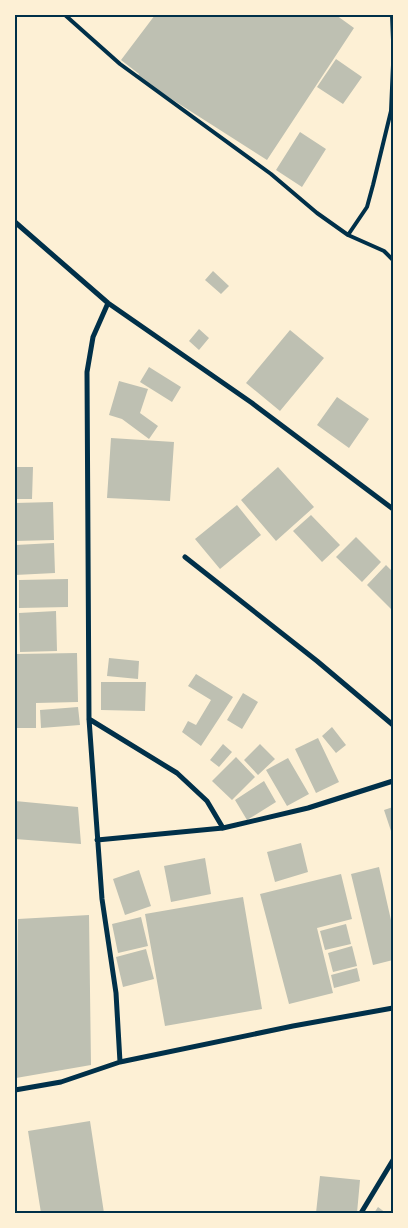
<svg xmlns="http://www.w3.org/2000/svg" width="408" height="1228" viewBox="0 0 408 1228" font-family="'IBM Plex Sans',sans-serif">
<rect width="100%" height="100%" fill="#fdf0d5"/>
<!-- building -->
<path fill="#bec0b2" d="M155,15H336L354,28L267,160L137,77L139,74L121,60Z
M336,59L362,77L343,104L317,87Z
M300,132L326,149L302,187L276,170Z
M213,271L229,286L221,294L205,280Z
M199,329L209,338L199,350L189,341Z
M290,330L324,358L280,411L246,383Z
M149,367L181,387L172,402L140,382Z
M119,381L148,389L140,413L158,426L149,439L122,419L109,415Z
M337,397L369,419L349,448L317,425Z
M111,438L174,442L170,501L107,498Z
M15,467H33L32,499H15Z
M278,467L314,507L276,541L241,500Z
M53,502L54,540L15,541V503Z
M237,505L261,535L220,569L195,539Z
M311,515L340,545L322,562L293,531Z
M356,537L381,562L362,582L336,557Z
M54,543L55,573L15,575V545Z
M386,565L393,572V611L367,585Z
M68,579V607L19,608V580Z
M56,611L57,651L20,652L19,613Z
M77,653L78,702L36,703V728H15L16,654Z
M109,658L139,661L138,679L107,676Z
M196,674L233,697L201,746L182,732L188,721L196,725L211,700L188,686Z
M101,682H146L145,711L101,710Z
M243,693L258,702L242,729L227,720Z
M78,707L80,725L41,728L40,710Z
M332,727L346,745L336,753L322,736Z
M318,738L339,782L316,793L295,749Z
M223,744L232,752L219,767L210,760Z
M260,744L275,759L258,775L244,760Z
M236,757L255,777L232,800L212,781Z
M288,758L309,794L287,806L266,770Z
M264,781L276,802L247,820L235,800Z
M15,801L78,807L81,844L15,839Z
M393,807V837L384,810Z
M301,843L308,872L275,882L267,852Z
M205,858L211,894L171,902L164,866Z
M379,867L393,929V960L373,965L351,874Z
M139,870L151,906L125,915L113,879Z
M341,874L352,919L317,928L333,993L289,1004L260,894Z
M243,897L262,1009L165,1026L145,914Z
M89,915L91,1065L16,1078L18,919Z
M141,917L148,946L118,953L112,924Z
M346,924L351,944L325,950L320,931Z
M352,946L357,966L333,972L328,953Z
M146,949L154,979L123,987L116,957Z
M357,968L360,981L334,988L331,975Z
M90,1121L104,1213H41L28,1131Z
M320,1176L360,1180L357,1213H316Z
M378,1207L386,1213H374Z"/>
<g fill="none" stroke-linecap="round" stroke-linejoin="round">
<!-- service -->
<path stroke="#003049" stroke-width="4" d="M65,15L120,64L271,174L317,213L348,235L367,207L373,185L391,111L393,65
M392,15L393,40
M348,235L384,251L393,260"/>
<!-- minor -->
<path stroke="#003049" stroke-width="5" d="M15,222L108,303L252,403L393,509
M108,303L93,337L87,372L89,719L102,899L116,993L120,1062
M185,557L317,661L393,725
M89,719L177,773L207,801L223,828
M97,840L223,828L308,808L393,781
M15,1090L61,1082L120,1062L293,1026L393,1008
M361,1213L393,1160"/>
</g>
<!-- border -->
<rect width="408" height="1228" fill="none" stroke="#fdf0d5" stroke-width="32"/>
<rect x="16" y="16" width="376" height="1196" fill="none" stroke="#003049" stroke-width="2"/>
</svg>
